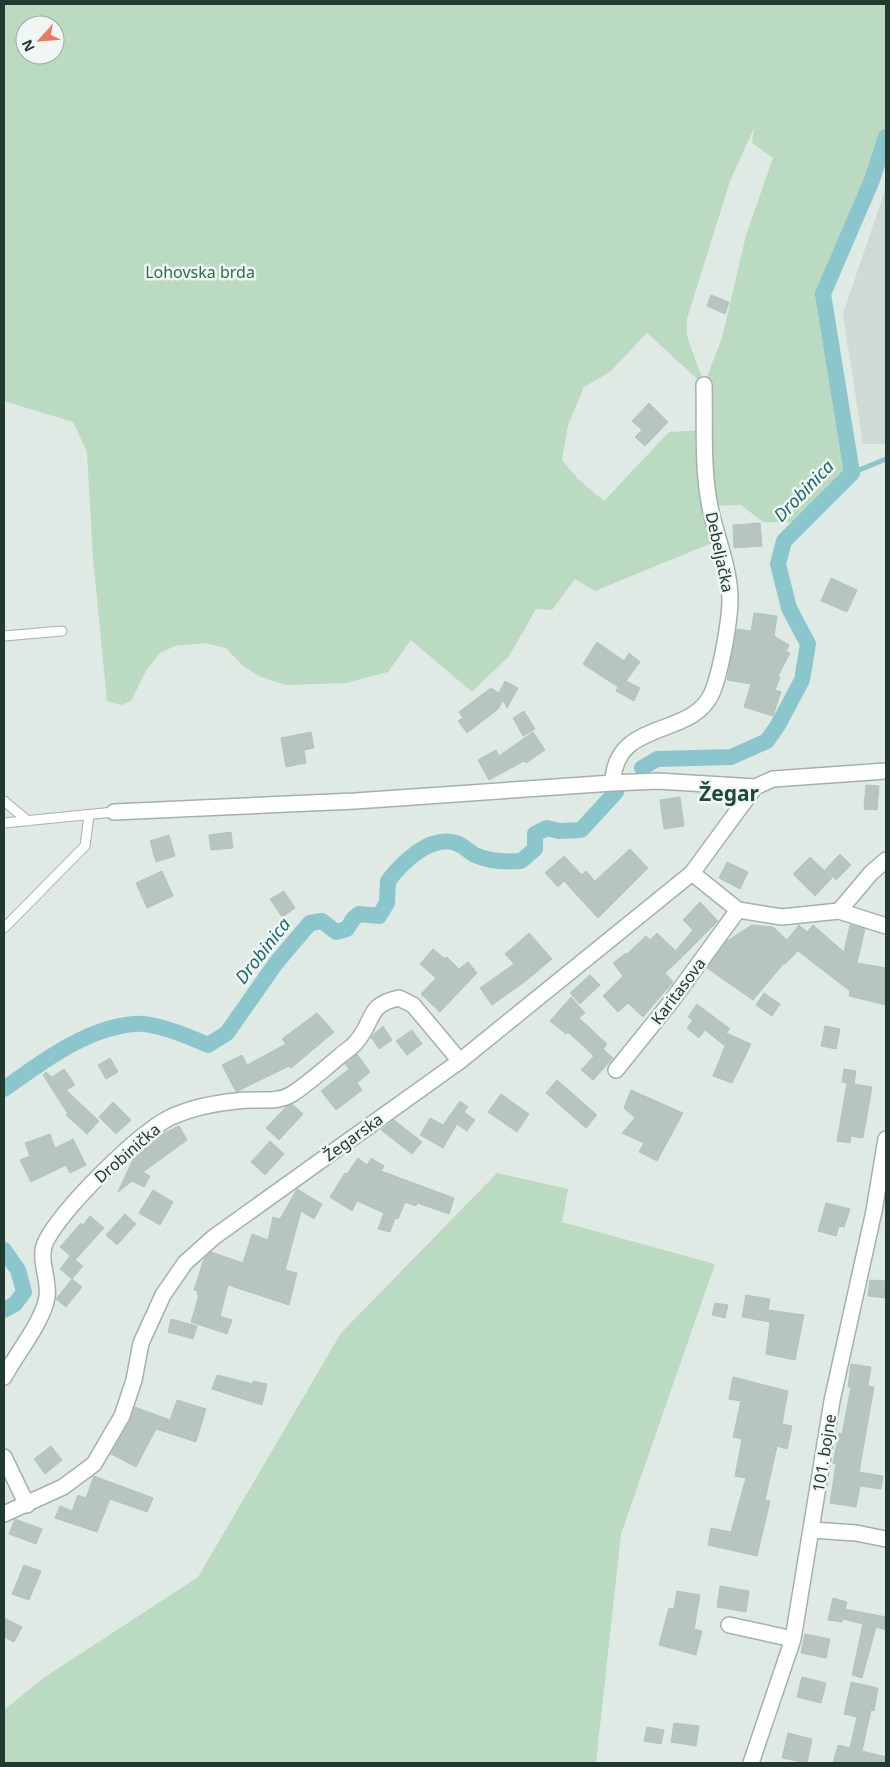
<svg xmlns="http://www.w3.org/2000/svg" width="890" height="1767" viewBox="0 0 890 1767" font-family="'Noto Sans',sans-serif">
<rect width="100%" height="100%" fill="#e0eae5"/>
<!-- built -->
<path fill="#cedad4" d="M886,187V444H863L843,314Z"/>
<!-- green -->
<path fill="#badac1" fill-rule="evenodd" d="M4,4H886V137L872,180L823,294L852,473L801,523L763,522L741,505L710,506L719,540L595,591L575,579L552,610L536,609L509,656L472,692L411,640L388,672L346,683L286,685L261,677L244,667L226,648L205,643L175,646L160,653L146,671L131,701L121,705L107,701L93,559L87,452L73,422L4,401ZM25,25H55V55H25ZM754,128L752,143L773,158L746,235L722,338L704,384L687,336V319L730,181ZM647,333L704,385L705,430L669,432L604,501L578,479L562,460L568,425L584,387L610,372Z
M497,1173L568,1189L562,1222L715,1264L621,1534L596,1763H4V1710L42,1679L198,1577L341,1333Z"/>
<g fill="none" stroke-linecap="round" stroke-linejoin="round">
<!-- stream -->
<path stroke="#8bc6cd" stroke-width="5" d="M852,473L886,459"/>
<!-- canal -->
<path stroke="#8bc6cd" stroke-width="16" d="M642,768L657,759L731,757L767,741L778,725L802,680L808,644L789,608L778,564L784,541L852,473L823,294L872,180L886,137
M4,1089C42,1062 86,1028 134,1024C153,1022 190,1037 208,1045L227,1033L276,963L310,923L322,921L336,932L347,929L353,919L359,914L379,916L387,903L388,881C402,863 429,835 456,843C463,845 469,852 475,855C490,862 506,862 521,861L535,849V834L547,828L559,831L581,830L616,792
M4,1250L18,1270L24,1292L15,1304L4,1310"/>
</g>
<!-- building -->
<path fill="#b6c5be" stroke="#b3c3bc" d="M711,295L729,302L725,314L707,306Z
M649,403L668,422L645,446L635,437L642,430L632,421Z
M760,523L762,546L734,548L733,525Z
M831,578L857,590L847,612L821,601Z
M754,613L777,616L774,636L789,645L786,651L790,653L778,676L780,677L775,690L781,692L773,716L744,707L751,684L727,680L737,629L751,631Z
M597,642L624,661L629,653L640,662L626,681L640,688L634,701L616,691L618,687L583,664Z
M505,681L518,688L507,708L503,700L498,709L467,733L458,721L463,718L459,712L491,688L499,693Z
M524,711L535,729L523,736L513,718Z
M311,732L314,748L304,750L306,763L286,767L281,738Z
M533,732L545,750L526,763L524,761L489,780L478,760L496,750L499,756Z
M866,785L879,786L877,810L864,809Z
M680,797L684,826L664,829L660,800Z
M231,832L233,848L211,850L209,835Z
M169,835L175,856L156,862L150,841Z
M630,849L648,868L598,918L564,881L558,887L545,873L564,856L582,875L586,871L595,881Z
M840,854L851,865L836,880L825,870Z
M810,857L832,878L815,896L793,874Z
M727,862L748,872L740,889L719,878Z
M162,871L173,896L147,908L136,883Z
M284,891L295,908L282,917L270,899Z
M700,902L718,921L683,956L676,950L693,930L683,920Z
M752,925L773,927L787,940L799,925L807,932L813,925L844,952L850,925L865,929L857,963L886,968V1005L849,996L850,991L798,951L785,964L784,963L753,1000L707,968L727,941Z
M529,933L552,959L527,980L492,1005L480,988L514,964L505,954Z
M657,933L682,957L665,973L673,982L643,1017L628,1003L618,1012L603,996L623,976L613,963L626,953L627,954L646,936L650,940Z
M433,949L445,959L447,957L459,969L468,962L477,973L440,1012L421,994L436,978L420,964Z
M590,975L600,985L580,1004L570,993Z
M764,993L780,1004L772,1016L756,1005Z
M571,997L585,1013L579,1018L607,1044L603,1049L613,1058L593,1080L581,1070L594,1056L568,1032L566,1034L550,1021Z
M697,1004L730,1029L726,1033L751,1044L732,1083L713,1076L725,1046L705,1030L699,1038L687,1028L693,1020L688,1017Z
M317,1013L334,1032L291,1068L289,1066L236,1092L222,1065L242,1055L247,1065L286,1044L282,1039Z
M383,1026L392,1040L379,1049L371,1037Z
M825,1026L840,1029L836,1049L821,1046Z
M412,1030L422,1044L407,1055L396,1041Z
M357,1054L370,1072L357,1083L362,1090L336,1110L321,1091L349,1069L345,1064Z
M110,1058L118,1072L106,1079L98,1065Z
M64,1069L75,1085L66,1090L99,1121L87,1134L66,1115L68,1114L43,1075L46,1072L52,1077Z
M844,1069L856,1071L854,1084L872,1087L863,1138L851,1136L850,1143L837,1141L847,1083L842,1082Z
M557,1080L597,1115L586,1128L546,1093Z
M631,1090L683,1113L657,1161L639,1152L644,1143L622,1133L635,1118L624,1108Z
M501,1094L529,1114L517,1132L488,1112Z
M460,1101L468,1107L464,1112L475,1120L467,1131L457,1124L443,1148L420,1135L430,1118L443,1125Z
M113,1102L131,1120L116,1134L99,1117Z
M292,1104L303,1114L279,1140L266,1128L286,1107Z
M394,1120L422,1142L412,1154L381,1130Z
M179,1126L187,1140L143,1172L150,1176L144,1187L132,1181L118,1192L135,1155L158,1136Z
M50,1134L55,1148L73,1139L86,1165L70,1173L66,1165L31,1182L20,1160L30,1156L25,1143Z
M270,1141L284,1154L265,1175L251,1162Z
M358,1158L367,1165L371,1158L384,1166L381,1171L454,1198L449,1214L417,1203L416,1206L405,1202L398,1219L395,1218L390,1232L378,1229L384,1213L357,1201L352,1211L330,1197L345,1173L347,1174Z
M297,1189L322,1204L314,1219L301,1211L285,1270L297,1273L289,1305L228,1285L220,1316L232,1320L227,1334L191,1322L199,1295H197L198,1291L194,1290L204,1259L211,1252L243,1263L252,1234L268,1240L273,1217L280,1219Z
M153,1190L173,1202L160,1225L139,1213Z
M826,1203L850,1209L844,1227L839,1226L836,1236L818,1231Z
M125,1214L136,1224L117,1245L106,1235Z
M90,1216L104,1228L75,1260L60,1247L81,1223L83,1225Z
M70,1256L83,1266L72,1279L60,1269Z
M72,1279L82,1287L66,1307L56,1299Z
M870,1280L886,1281V1298L868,1296Z
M746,1295L770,1299L768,1310L804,1315L795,1360L766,1354L770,1322L742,1317Z
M715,1303L728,1305L725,1318L712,1315Z
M171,1319L197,1326L193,1339L168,1332Z
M851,1364L871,1367L868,1386L874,1387L859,1472L883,1476L881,1489L860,1486L856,1507L830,1503L836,1464L833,1463L839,1433L842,1434L851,1387H848Z
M217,1375L253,1384V1381L267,1384L262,1405L212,1389Z
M733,1377L788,1391L782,1424L792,1426L787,1449L777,1446L765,1500L770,1501L757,1556L708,1545L711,1528L731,1532L746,1478L735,1476L742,1439L733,1437L741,1401L729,1399Z
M177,1400L206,1409L196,1442L156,1429L136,1467L111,1454L130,1421L135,1407L170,1420Z
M51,1446L62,1460L45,1474L34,1459Z
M94,1476L153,1498L147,1512L110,1499L97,1532L55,1518L60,1506L72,1511L78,1495L86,1498Z
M15,1519L42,1529L36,1544L9,1534Z
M24,1565L41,1571L29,1600L12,1594Z
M720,1586L749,1591L746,1612L717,1607Z
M677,1591L700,1595L694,1629L702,1631L696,1655L659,1645L669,1608L674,1609Z
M833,1598L847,1602L845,1609L886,1617V1630L876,1627L862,1678L852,1675L863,1624L843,1619L842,1622L828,1620Z
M4,1618L22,1627L14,1642L4,1637Z
M805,1634L830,1639L826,1658L801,1653Z
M802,1677L826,1683L821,1703L797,1697Z
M851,1682L878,1688L874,1711L871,1710L862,1751L886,1757V1763H833L838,1745L850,1748L857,1717L844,1714Z
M674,1723L699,1726L696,1746L671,1742Z
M647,1727L664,1730L661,1744L644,1741Z
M788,1733L812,1739L807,1763L782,1758Z"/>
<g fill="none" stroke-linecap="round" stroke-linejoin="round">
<defs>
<path id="service" d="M4,636L62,631
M4,801L28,821
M4,823L114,812
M4,928L85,846L89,815"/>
<path id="minor" d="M613,783C614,718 692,739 712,693C718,679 721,663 724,648C727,632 730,616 730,599C730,568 716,537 710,507C702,468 705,425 704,385
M114,812L355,801L613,783L658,781L755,787
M692,873L738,910L782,917L839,911L886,926
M839,911L871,873L886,860
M616,1070L670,1003L738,910
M4,1377C16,1354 43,1322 47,1297C50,1280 37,1258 46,1241C64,1207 137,1134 171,1117C191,1108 216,1103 237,1101C257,1098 276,1104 292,1094C309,1083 324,1069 340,1056C345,1051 353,1047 357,1041C375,1020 366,1005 399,998L413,1005L460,1061
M4,1457L27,1505
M812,1530L856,1533L886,1539
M729,1625L793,1639
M751,1763L793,1639L832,1401L874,1211L886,1139"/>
<path id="tertiary" d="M4,1514L63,1487L94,1464L122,1416L134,1380L141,1343L163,1295L185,1263L214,1237L460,1061L692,873L755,787L773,779L886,771"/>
</defs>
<!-- service casing -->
<use href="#service" stroke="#a3b1ac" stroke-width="11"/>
<!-- minor casing -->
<use href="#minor" stroke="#a3b1ac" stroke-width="18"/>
<!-- tertiary casing -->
<use href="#tertiary" stroke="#a3b1ac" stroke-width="18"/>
<!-- service -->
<use href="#service" stroke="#fff" stroke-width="9"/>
<!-- minor -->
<use href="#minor" stroke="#fff" stroke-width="15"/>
<!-- tertiary -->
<use href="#tertiary" stroke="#fff" stroke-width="15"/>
</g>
<g text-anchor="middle" stroke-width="5" stroke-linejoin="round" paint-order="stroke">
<!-- park labels -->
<g font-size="16" fill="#2e6e44" stroke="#f0f7f3">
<text x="200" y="278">Lohovska brda</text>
</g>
<!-- street labels -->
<g font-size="16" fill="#223932" stroke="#f0f7f3">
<text transform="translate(720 552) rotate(78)" y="6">Debeljačka</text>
<text transform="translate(678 991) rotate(-53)" y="6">Karitasova</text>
<text transform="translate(353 1137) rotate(-36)" y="6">Žegarska</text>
<text transform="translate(127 1153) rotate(-41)" y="6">Drobinička</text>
<text transform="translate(824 1453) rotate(-81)" y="6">101. bojne</text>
</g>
<!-- water labels -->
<g font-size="18" font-style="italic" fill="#206872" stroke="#f0f7f3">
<text transform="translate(804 491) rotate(-46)" y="6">Drobinica</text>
<text transform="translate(263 951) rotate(-52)" y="6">Drobinica</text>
</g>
<!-- district labels -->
<g font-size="21" font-weight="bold" fill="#1f4a3e" stroke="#f0f7f3">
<text x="729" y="801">Žegar</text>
</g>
</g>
<!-- border -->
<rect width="890" height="1767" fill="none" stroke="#223932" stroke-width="10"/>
<!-- north arrow -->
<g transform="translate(40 40) rotate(244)"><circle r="24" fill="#f0f7f3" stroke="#9eaba6"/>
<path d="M0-4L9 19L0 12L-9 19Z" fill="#ea7a5e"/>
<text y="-8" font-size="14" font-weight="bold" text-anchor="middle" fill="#223932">N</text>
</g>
</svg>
